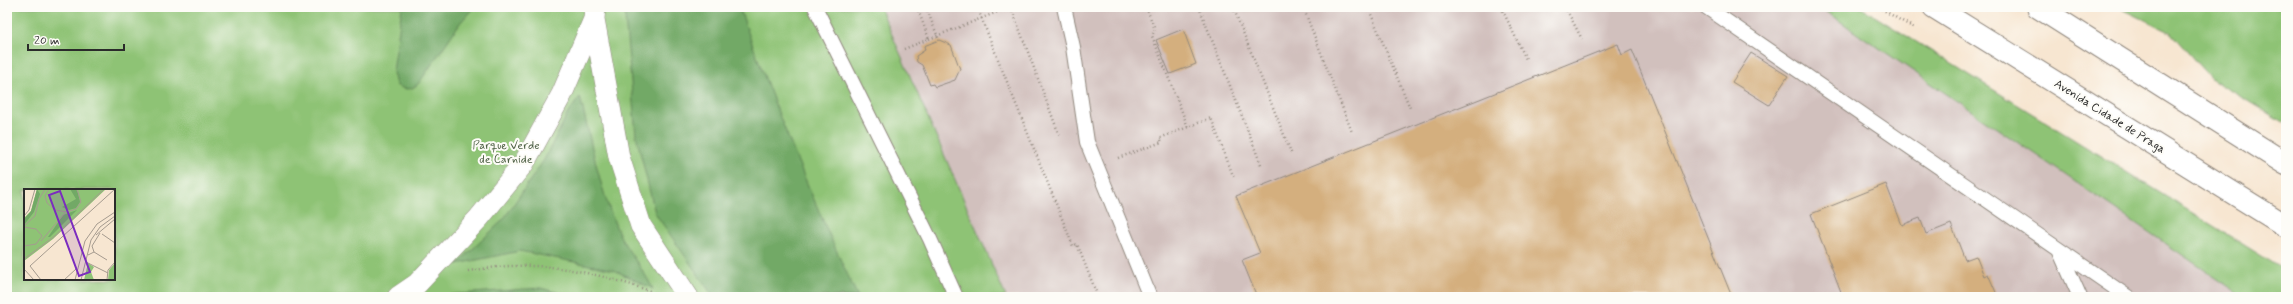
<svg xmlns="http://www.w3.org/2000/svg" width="2293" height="304" viewBox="0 0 2293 304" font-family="Mynerve,sans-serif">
<rect width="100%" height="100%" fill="#fdfcf7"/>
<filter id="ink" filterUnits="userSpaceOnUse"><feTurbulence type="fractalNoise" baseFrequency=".025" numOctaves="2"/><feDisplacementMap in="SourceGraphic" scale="8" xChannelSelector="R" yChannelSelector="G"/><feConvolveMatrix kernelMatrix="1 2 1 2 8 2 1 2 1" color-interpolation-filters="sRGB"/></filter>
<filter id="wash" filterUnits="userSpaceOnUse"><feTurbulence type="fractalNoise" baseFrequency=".012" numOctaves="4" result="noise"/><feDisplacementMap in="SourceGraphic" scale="16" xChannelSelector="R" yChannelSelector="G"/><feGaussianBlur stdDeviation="0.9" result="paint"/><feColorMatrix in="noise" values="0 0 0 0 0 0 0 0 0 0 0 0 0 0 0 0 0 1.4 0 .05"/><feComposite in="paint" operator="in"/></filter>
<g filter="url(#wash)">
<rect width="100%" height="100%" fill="#f7e6d1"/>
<!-- industrial -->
<path fill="#d1c0bd" d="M880,7H1860L2286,271V297H1006Z"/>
<!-- green -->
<path fill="#8ec375" stroke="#5c7750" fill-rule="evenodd" d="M7,7H880L1006,297H7ZM25,190H114V279H25Z
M1819,7H1860L2286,271V297H2244Z
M2118,7H2286V124L2211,79L2170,32Z"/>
<!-- forest -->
<path fill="#72a966" stroke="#4e6a48" d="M402,7H474L460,23L419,83C411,91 405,90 396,85L393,72Z
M624,7H739C774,106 813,203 858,297L713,296L655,213L636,135Z
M580,97C591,140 599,187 617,229C625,249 643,268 653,289L614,270L520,251L457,264L503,220L544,160L568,113Z
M540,288L576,297H443L446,295Z"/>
<g id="blocks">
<!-- building -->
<path fill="#d4af7e" d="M1183,29L1196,64L1170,74L1156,40Z
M939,40L951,45L960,69L955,80L935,87L933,84L930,85L922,65L917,62L916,56L925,50L924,46Z
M1618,44L1622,55L1632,50L1732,297H1257L1242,260L1260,253L1236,196Z
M1751,53L1788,76L1769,105L1732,82Z
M1886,184L1902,225L1920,218L1926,234L1951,224L1965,260L1976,256L1984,276L1988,274L1998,297H1843L1811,214Z"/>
</g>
</g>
<g filter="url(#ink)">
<use href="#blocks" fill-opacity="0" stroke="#91887e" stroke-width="1"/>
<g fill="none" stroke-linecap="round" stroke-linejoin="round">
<defs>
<path id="service" d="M815,7L930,239L956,297
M1064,7L1073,47L1087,142L1150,297
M1706,7L2128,297
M2059,250L2080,297"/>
<path id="pedestrian" d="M594,19L619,157L641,226L688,297
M398,297L417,284L479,218L524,163L562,94L594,19L595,7"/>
<path id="secondary" d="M1934,7L2286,226
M2038,7L2286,164"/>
</defs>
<!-- service casing -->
<use href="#service" stroke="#91887e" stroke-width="16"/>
<!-- pedestrian casing -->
<use href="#pedestrian" stroke="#91887e" stroke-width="22"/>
<!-- secondary casing -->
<use href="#secondary" stroke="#91887e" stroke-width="24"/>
<!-- path -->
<path stroke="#91887e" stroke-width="2.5" stroke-dasharray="1 3" stroke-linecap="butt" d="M926,7L939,40
M977,7L1073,246L1077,244L1098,297
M1011,7L1060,137
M1146,7L1155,29L1152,36L1188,127
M1199,7L1262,167
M1233,7L1292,155
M1303,7L1352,132
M1368,7L1410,108
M1501,7L1527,61
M1565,7L1582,39
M1878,7L1914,28
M904,49L929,39L917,7
M1118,158L1162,142L1160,138L1211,118L1234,178
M468,271C483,269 499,266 514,266C561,264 606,276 650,291"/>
<!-- service -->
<use href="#service" stroke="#fff" stroke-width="14"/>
<!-- pedestrian -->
<use href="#pedestrian" stroke="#fff" stroke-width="21"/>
<!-- secondary -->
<use href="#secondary" stroke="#fff" stroke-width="22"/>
<!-- path-bridge -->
<path stroke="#91887e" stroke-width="2.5" stroke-dasharray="1 3" stroke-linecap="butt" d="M929,39L1010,7"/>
</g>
</g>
<g text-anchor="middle" stroke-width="4" stroke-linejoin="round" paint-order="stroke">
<!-- street labels -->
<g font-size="12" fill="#2b2b2b" stroke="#fdfcf7">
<text transform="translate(2110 116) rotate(32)" y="4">Avenida Cidade de Praga</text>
</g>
<!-- park labels -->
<g font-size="12" fill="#4e6045" stroke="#fdfcf7">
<text x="506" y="149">Parque Verde<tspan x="506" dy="14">de Carnide</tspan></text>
</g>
</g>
<!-- overview -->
<g transform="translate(24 189)">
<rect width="91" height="91" fill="#f7e6d1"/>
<path d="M13,0H82L29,50L0,72V29L7,22ZM64,74L70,78L67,83L70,91H60ZM91,74V91H84L85,81Z" fill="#8ec375"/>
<path d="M13,0L16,5L10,23L0,36V30L7,22ZM46,0H52L54,4L56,13L52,19L45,21L38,18L52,10ZM53,21L26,48H24L39,26Z" fill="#72a966"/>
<path fill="none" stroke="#a59b8f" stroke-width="1" d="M25,0L21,7L23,14L31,21L43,23L52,20L57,13L53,0M0,27L5,21L11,0M0,37L11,27L15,10L21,0M0,38L12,40L18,47L12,55L0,57M78,45L91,54M72,46L91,30M17,52L41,24M70,63L83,71M64,66L70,63L68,57L76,44M0,70L31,47L80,0M62,73L84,84M0,80L10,91M17,91L6,77L91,0M40,91L52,80M51,91L61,52L73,35L91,23M57,91L67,51L76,38L91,27M83,91L84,81L91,73"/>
<path fill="#7b2cbf" fill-opacity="0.15" stroke="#7b2cbf" stroke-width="2" d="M36,2L66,83L55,87L25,6Z"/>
<rect width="91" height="91" fill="none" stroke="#2b2b2b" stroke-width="2"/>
</g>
<!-- margin -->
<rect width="2293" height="304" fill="none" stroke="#fdfcf7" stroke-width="24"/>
<!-- scale -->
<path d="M28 44v6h96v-6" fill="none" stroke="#2b2b2b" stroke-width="2"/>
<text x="34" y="44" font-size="12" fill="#2b2b2b" stroke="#fdfcf7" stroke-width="3" paint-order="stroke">20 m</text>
</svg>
